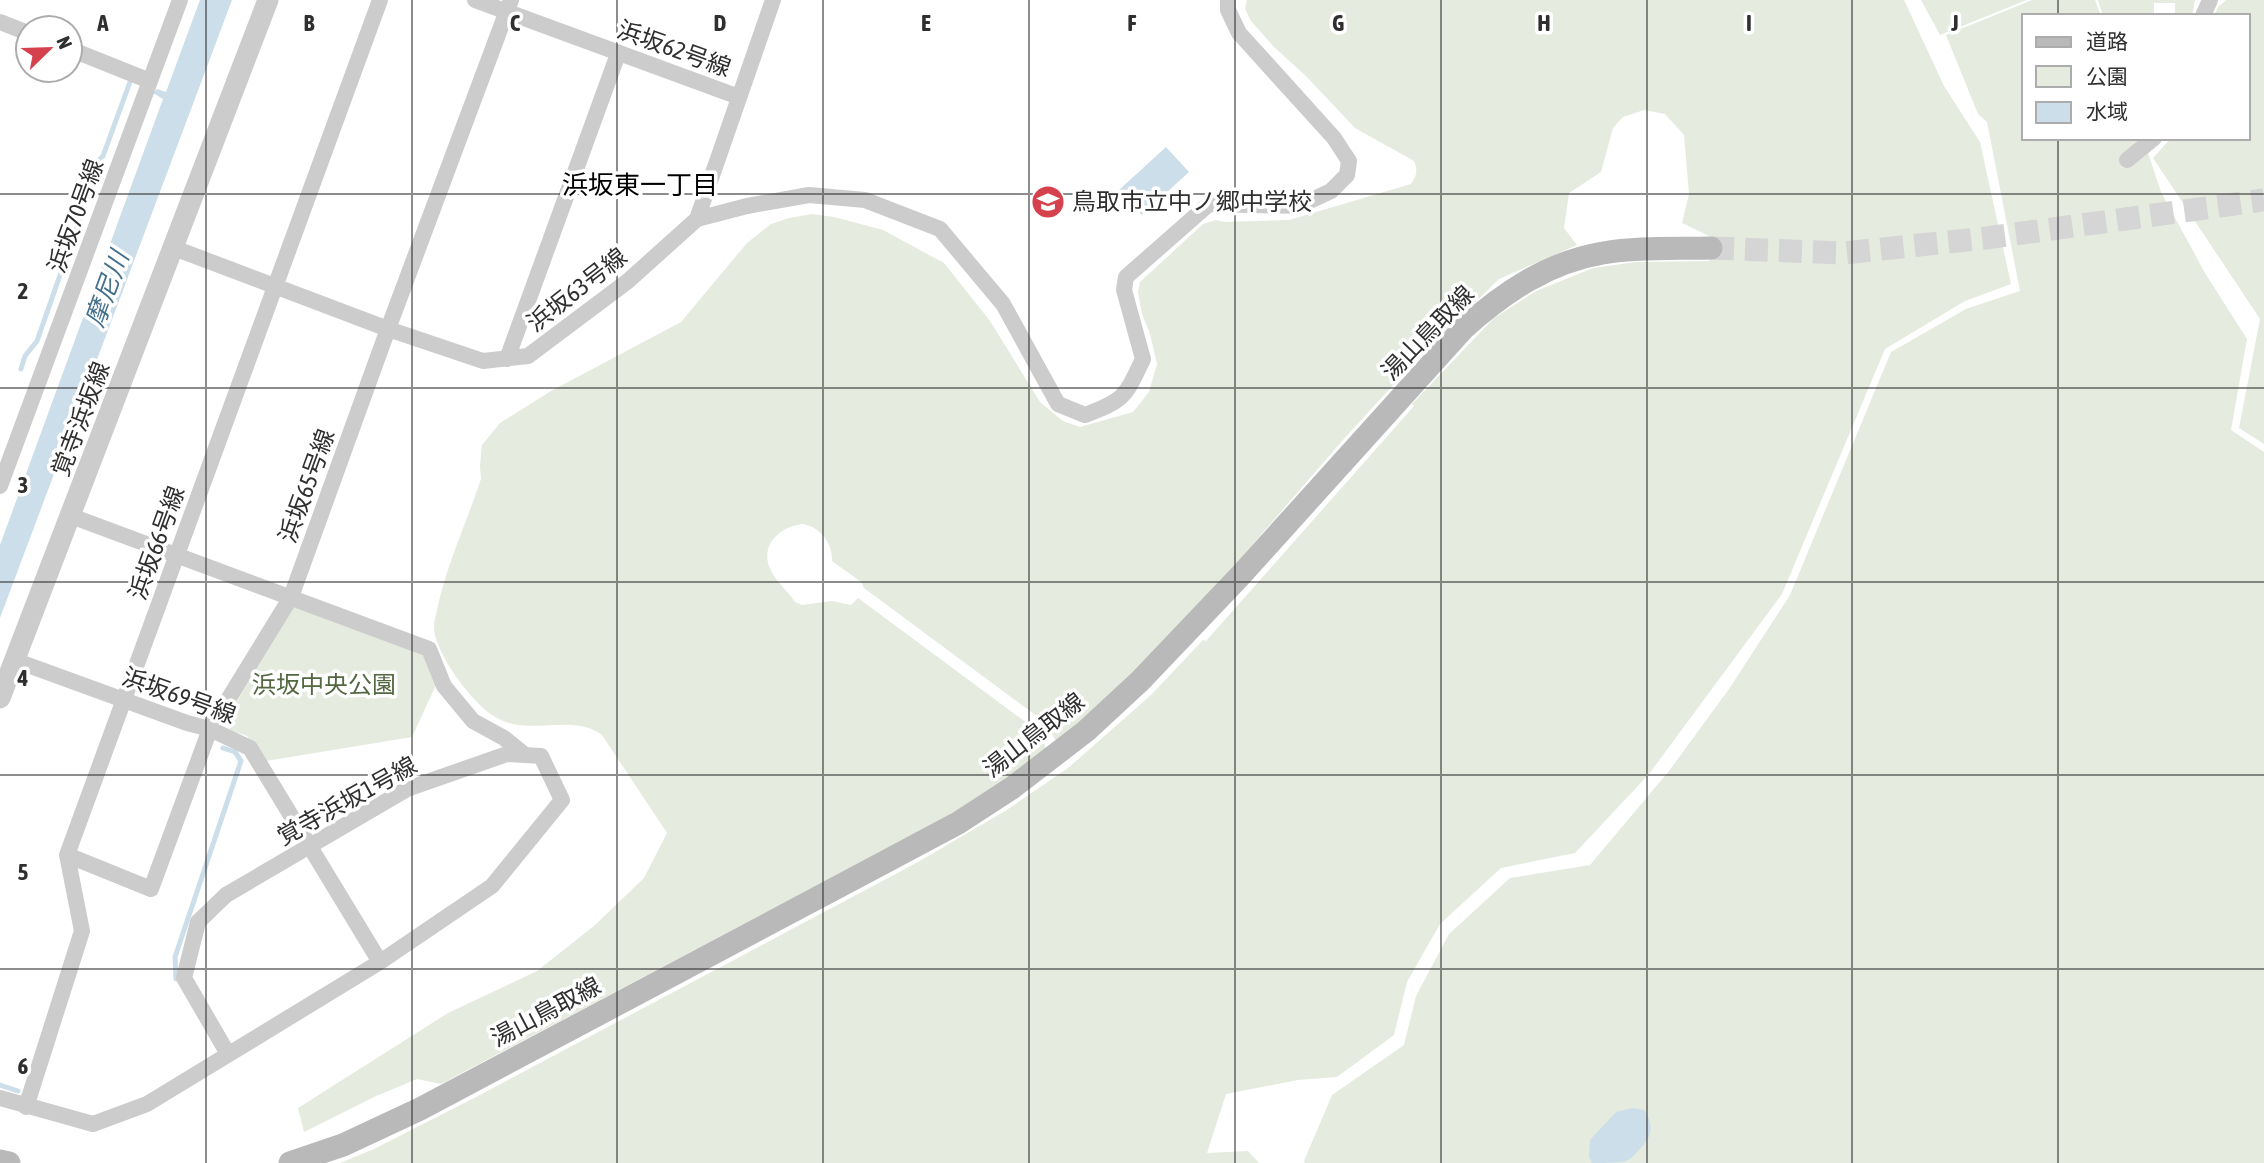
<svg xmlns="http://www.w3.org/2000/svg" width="2264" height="1163" viewBox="0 0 2264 1163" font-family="'Asap Condensed','Noto Sans JP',sans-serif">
<rect width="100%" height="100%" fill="#fff"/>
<!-- green -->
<path fill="#e5ebde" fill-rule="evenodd" d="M1247,0H1904L1944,86L1980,142L2011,284L1965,301L1885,349L1782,594L1649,774L1575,853L1501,868L1440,924L1407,982L1394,1035L1337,1077L1298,1080L1226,1094L1207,1153L1248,1151L1259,1163H340L374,1149L476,1097L918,862L1005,811L1068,768L1151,695L1203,640L1206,641L1414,406L1412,404L1494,318L1536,291L1593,268L1636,262L1709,261L1711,237L1682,223L1689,194L1684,135L1665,114L1644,110L1623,117L1613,128L1601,172L1569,193L1564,228L1577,245L1499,279L1409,368L1342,441L1189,618L1128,683L1057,743L1049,729L1038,717L864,588L861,582L832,561C833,543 820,527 803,524C782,526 761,543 769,566C773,579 788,591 795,602L802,605L832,601L851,605L858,598L1035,729L1043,738L1046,750L1034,761L944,818L441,1084L417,1079L374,1097L304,1132L298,1108L448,1013L537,971L594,926L644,878L667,833L602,735C575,715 541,732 509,723C489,717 477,703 464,687C454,675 433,643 434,626C434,620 437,612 438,605C448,562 467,521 481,479L480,466L482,445L500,423L551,391L681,322L747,243L771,224L789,218L812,214L834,217L883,230L944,263L990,321L1040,402L1063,421L1080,427L1133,412L1149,392L1157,364L1150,334L1142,314L1138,292L1140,282L1203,224L1216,220L1224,222L1289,220L1411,184C1417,175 1418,171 1414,161L1355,128L1307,77L1273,46L1251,21L1245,9Z
M1921,0H2027L1940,35Z
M2032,0H2095L2101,16H2024V138H2143L2161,192L2205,273L2247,339L2231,430L2264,452V1163H1305L1304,1161L1332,1095L1404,1045L1416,996L1449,934L1510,878L1590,865L1669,771L1729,689L1790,595L1891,352L1966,309L2020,291L1987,122L1978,114L1946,35Z
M2098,0H2195L2192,16H2103ZM2154,3H2175V15L2154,13Z
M2226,0H2264V444L2239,428L2260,319L2153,158L2171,138H2248V16H2214L2218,7Z
M302,605L417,649L426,658L437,683L412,737L266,761L247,736L230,730L226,720L291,609Z"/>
<!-- water -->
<path fill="#ccdee9" d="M200,0H232L0,618V545L163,99L153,93L157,89L166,92Z
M1166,147L1189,172L1142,215L1119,190Z
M1632,1108L1644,1110C1655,1127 1652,1136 1639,1150C1635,1154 1631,1159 1626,1161C1616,1163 1603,1163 1592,1163L1589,1157L1590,1140L1616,1112Z"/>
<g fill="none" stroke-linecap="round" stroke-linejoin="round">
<!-- stream -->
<path stroke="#ccdee9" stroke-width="5" d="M86,190L96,163L103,156L130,82
M21,369L25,356L37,341L86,201
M176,979L175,957L241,761L235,752L223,748
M0,1085L18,1091"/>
<!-- secondary-tunnel -->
<path stroke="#d5d5d5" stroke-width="23" stroke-dasharray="23 11" stroke-linecap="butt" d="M1711,248L1844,253L1986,238L2264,200"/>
<!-- minor -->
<path stroke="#ccc" stroke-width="16" d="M475,0L739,97
M2203,16L2210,0
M0,22L28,33
M70,49L150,81
M2127,160L2154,138
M697,219L747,206L809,195L865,200L940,229L1003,304L1058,404L1085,415C1125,400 1125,397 1143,359L1124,290L1126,277L1209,204L1299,206L1331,191L1347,175L1349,161L1334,138L1239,33L1228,10V0
M174,248L388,329L483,361L528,356L628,281L697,219L773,0
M507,359L618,54
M0,486L180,0
M71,516L429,649L444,686L473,721L504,738L525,755
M14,660L187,723L210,729L250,748L380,962
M67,855L151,889L210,729L291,597L388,329L511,0
M0,1098L93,1124L147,1104L380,962L492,886L562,800L541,756L507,754L407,789L226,895L198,922L184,978L228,1054
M26,1107L82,931L67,855L380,0"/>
<!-- tertiary -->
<path stroke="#ccc" stroke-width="21" d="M0,698L268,0"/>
<!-- secondary -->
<path stroke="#b9b9b9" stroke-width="23" d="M0,1161L9,1163
M290,1163L343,1145L420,1109L883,863L958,823L1012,788L1086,731L1140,681L1240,576L1463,329C1503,293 1548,262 1603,253C1638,247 1675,249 1711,248"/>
</g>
<!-- grid -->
<path fill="none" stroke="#2f2f2f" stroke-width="2" stroke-opacity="0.55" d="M206,0V1163M412,0V1163M617,0V1163M823,0V1163M1029,0V1163M1235,0V1163M1441,0V1163M1647,0V1163M1852,0V1163M2058,0V16M2058,138V1163M0,194H2264M0,388H2264M0,582H2264M0,775H2264M0,969H2264"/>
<!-- icons -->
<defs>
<symbol id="school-disc" viewBox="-11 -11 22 22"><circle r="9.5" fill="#d6414e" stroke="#fff"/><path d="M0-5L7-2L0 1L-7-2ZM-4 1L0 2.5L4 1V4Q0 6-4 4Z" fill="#fff"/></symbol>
</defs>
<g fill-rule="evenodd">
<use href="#school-disc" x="1029" y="183" width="38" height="38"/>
</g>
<g text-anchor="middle" stroke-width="7" stroke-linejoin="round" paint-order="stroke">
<!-- street labels -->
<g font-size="24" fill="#2f2f2f" stroke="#fff">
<text transform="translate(674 49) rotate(20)" y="8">浜坂62号線</text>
<text transform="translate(76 216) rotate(-70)" y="8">浜坂70号線</text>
<text transform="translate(577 290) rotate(-38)" y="8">浜坂63号線</text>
<text transform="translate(1428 333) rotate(-46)" y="8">湯山鳥取線</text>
<text transform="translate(81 419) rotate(-69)" y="8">覚寺浜坂線</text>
<text transform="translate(307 486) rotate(-70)" y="8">浜坂65号線</text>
<text transform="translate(157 543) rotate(-70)" y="8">浜坂66号線</text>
<text transform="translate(179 696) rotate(20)" y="8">浜坂69号線</text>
<text transform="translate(1034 735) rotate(-38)" y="8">湯山鳥取線</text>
<text transform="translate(347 801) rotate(-29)" y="8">覚寺浜坂1号線</text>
<text transform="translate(546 1012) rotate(-28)" y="8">湯山鳥取線</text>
</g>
<!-- poi labels -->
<g font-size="24" fill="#2f2f2f" stroke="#fff" text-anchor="start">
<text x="1072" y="210">鳥取市立中ノ郷中学校</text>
</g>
<!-- park labels -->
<g font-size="24" fill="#536740" stroke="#fff">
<text x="324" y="693">浜坂中央公園</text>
</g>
<!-- neighbourhood labels -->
<g font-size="26" fill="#000" stroke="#fff">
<text x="640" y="194">浜坂東一丁目</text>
</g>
<!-- water labels -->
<g font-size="26" font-style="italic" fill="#44708a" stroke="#fff">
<text transform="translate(107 289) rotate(-70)" y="9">摩尼川</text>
</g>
</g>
<g font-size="23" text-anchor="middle" font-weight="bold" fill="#2f2f2f" stroke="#fff" stroke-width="7" stroke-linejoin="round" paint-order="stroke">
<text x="103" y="31">A</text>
<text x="309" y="31">B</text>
<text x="515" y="31">C</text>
<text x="720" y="31">D</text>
<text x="926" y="31">E</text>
<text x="1132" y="31">F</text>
<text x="1338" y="31">G</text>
<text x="1544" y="31">H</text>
<text x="1749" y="31">I</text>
<text x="1955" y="31">J</text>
<text x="23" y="299">2</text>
<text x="23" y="493">3</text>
<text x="23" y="686">4</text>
<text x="23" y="880">5</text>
<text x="23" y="1074">6</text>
</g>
<!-- legend -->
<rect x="2022" y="14" width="228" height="126" fill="#ffffff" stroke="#acacac" stroke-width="2"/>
<rect x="2036" y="37" width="35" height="10" fill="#b9b9b9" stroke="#acacac" stroke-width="2"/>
<text x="2086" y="49" font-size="21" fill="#2f2f2f">道路</text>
<rect x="2036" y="66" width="35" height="21" fill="#e5ebde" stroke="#acacac" stroke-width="2"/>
<text x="2086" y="84" font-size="21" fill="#2f2f2f">公園</text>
<rect x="2036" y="102" width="35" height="21" fill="#ccdee9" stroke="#acacac" stroke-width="2"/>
<text x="2086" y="119" font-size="21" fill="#2f2f2f">水域</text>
<!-- north arrow -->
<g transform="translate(49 49) rotate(67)"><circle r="33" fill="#ffffff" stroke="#acacac" stroke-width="2"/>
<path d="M0-5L12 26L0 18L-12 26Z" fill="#d6414e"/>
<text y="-10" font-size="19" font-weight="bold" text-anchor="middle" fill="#2f2f2f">N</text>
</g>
</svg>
